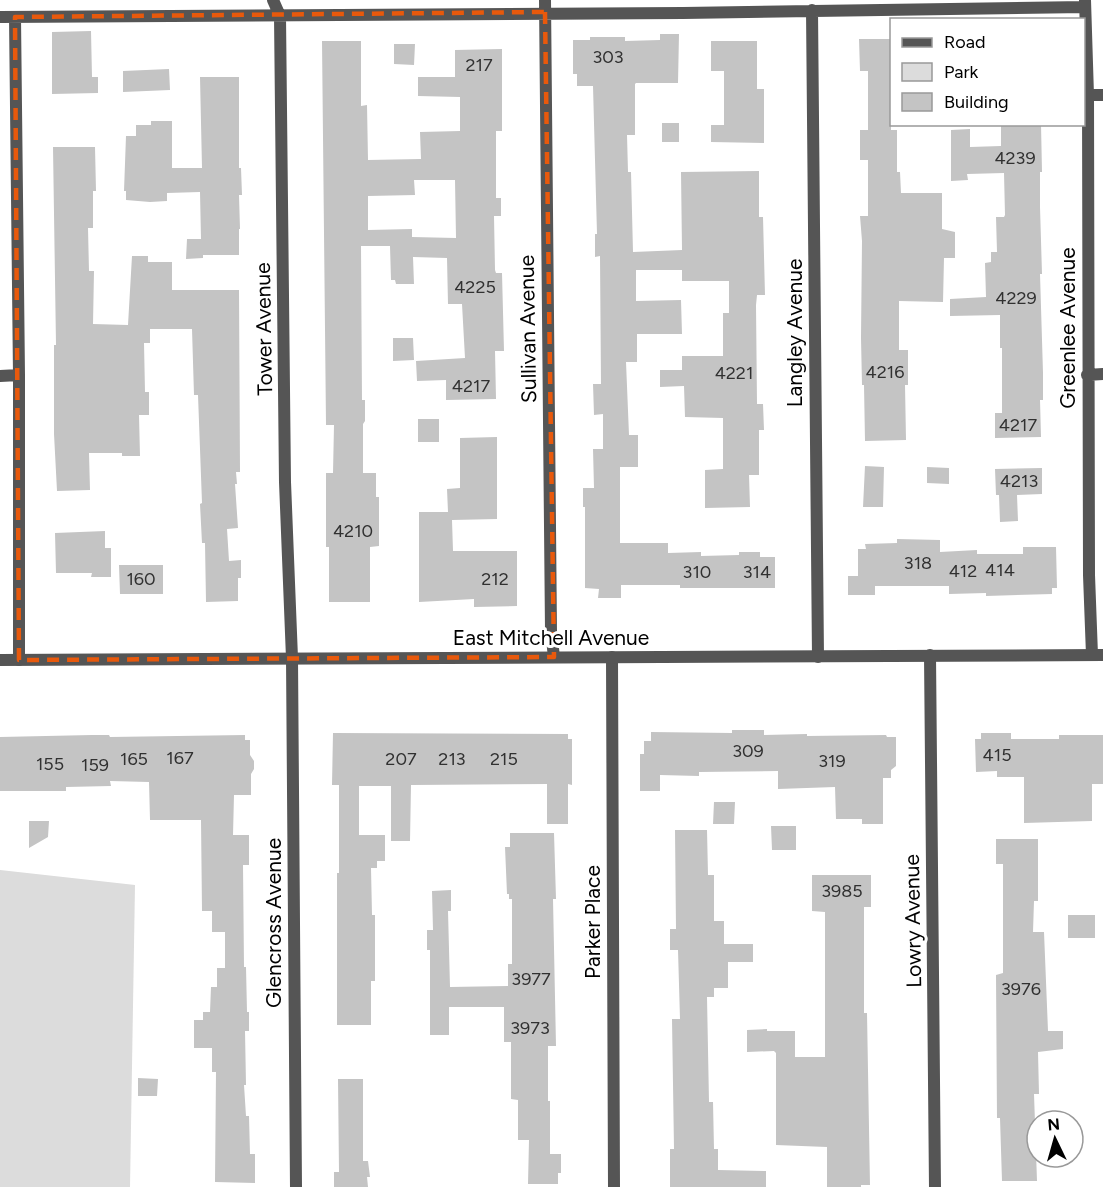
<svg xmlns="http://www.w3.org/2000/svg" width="1103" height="1187" viewBox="0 0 1103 1187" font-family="Figtree,sans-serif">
<rect width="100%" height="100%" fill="#fff"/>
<!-- green -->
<path fill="#dcdcdc" d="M0,870L135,885L130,1187H0Z"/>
<!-- building -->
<path fill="#c4c4c4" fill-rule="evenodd" d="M91,31L92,77H98V93L52,94V32Z
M660,34H679L678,83H636L635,84V135H627L628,172H631L633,252L682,250L681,172L759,171V217H763L765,295H757L756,305L757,404H763L764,430H759V475H749L750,507L705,508V470L723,469V418L685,417L684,386L660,387V370H682V356H723V313H729V281H682V270H636V301L681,300L682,334H637V362H626L629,435H638V467H620V543H668V553L701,552V556L739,555V552H760V557H775V588H680V585H621V598H598L599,589L585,588V507H583V488H594L593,449H603V414L594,415L593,384H601L600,256L595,257V234H597L593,86H577V74H573V40H590V37H625V41L660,40Z
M859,39H891V130H897V172H900L901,193H942V229L955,232V258H944L943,302L899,301V350H908V385H905L906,440L865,441L864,385H862L861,338L862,241L860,216H868V160H860V130H868V71H860Z
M322,41H361V106L367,105L368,160L421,159L420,132L460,131V97L418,96V77H455V50L502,49V131H496V198H501V216H494L495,270L496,273H502L504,351H495L496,399L446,400V380L417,381L416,361L465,358L462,304H448L447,258L413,257L414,284H396L395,280H391L390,246H361L362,400H365V421L363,424V473H376V497H379V546L370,547V602H329V547H326V473H333L334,425H326ZM414,180H455L456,238L412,237V229L368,230V196L415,195Z
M711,41H757V89H764V143L711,142V125H724V71H711Z
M394,44H415L414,65L394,64Z
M169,69L170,90L123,92V71Z
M200,77H239V168H241L242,195H239L240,229H239V255H203V258L186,259L187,239H201L200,192L167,193V201L150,202L126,200V191H124L126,136H136V125H151V121H172V168H202Z
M662,123H679V142H662Z
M1001,124H1041L1042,172H1040V207L1042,274H1040L1043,373V400H1040L1041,437L995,438V413H1002V348H1000V315L950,316V299L986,297L985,263L991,262V252H997L996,217H1004L1005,215L1004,173L967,174L968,180L951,181V130L970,129V147L1001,146Z
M53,147H95L96,191H93V228H88L89,271H94L93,324L128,325L132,256H148V262H172V290H239L240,472H236L237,484H235L238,528L227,529L229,561L241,560V578H238V601L206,602L205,543H202L200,504L202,503L198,395H194L192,329H150V343H144L145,392H149V415H139L140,456H122V453H89L90,490L57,491L54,434V345H56Z
M393,338H413L414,360L393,361Z
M418,419H439V442H418Z
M497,437V519L452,520L453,551H517V606L474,607V599L419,602V512H448L447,489L460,488V438Z
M865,466L884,467L883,507H863Z
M927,467L949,468V484L927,483Z
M1042,468V494L1017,495L1018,521L1000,522L999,495H996L995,469Z
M105,531V548H111V577H91L92,573H56L55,533Z
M897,539L940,540V552L977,550V554H1023V547H1056L1057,588H1052V594L986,596V593L949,594V586H875V595H848V576H858V549H866L865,544L897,543Z
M119,565H163V594H120Z
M732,730H764V735L807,734V736L886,735L887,737H896V766L891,770V778H883V824H862V819H836L835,787L778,789V771L699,772V776L660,775V791H640V754H644V741H651V732L732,733Z
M333,733L568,734V739H572V785L568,784V824H547V784L411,785L410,841H391V786H359V835H385V861H377V868H371L372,915H375V981H371V1025H337V873H339V785H332Z
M981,733H1011V739H1059V735H1103V784H1092V821L1024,823V777H997V771L976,772L975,739H981Z
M92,735H109L110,737L245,735V740H250V755L254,761V769L251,774V795H234L233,835H249V865H243L244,967H246L247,1012H249V1031H245L246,1085H244L246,1116H249L250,1154H255V1183L215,1182L216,1072H212V1048H194V1020H203V1012H210L211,987H217V968H225V932H212V911H202L201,820H150L149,782L110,781L111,786L66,787V791H0V737Z
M714,802H735L734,824H713Z
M29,821H49L48,837L29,848Z
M771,826H796V850H772Z
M675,830H707L708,875H714V921H724V944H753V962H728V988H714V997H707L709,1102H713L714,1149H718V1170L766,1171V1187H670V1149H674L672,1019H680L678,950H670V929H676Z
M510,833H554L556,899H553L556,1046H548V1101H550V1154H561V1173H558V1184H528L529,1140H518V1100L511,1099V1042H504V1007H449V1035H430V950H427V930H433L432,891L451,890V911H448L450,987L508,986V964H512V899H509V894H507L505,847H510Z
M996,839H1038V901H1034L1033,932H1044L1048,1031H1063V1049L1038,1052L1039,1094H1034L1037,1181H1002L1000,1118H997L996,975L1003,973V864H996Z
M812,875H871V907H864V1013H867L870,1185H861V1187H827V1147L776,1145V1053L774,1051L747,1052V1030L767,1029V1031H795V1057H825V912L812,911Z
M1068,915H1095V938H1068Z
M138,1078L158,1079L157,1096H138Z
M338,1079H363V1161H368L370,1177H367L368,1187H334V1172H339Z"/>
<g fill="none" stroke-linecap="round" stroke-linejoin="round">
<!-- minor -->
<path stroke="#555" stroke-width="12" d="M273,0L280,16L285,482L292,658L296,1187
M545,0L551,631L554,657
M1085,0L1088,95L1089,575L1092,655
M812,10L818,657
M0,17L683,13L1085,7
M15,17L19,375V660
M1088,95H1103
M1087,375L1103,374
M0,376L19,375
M930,655L935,1187
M612,657L614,1187"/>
<!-- tertiary -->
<path stroke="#555" stroke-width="12" d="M0,660L1103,655"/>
</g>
<!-- marked area -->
<path fill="none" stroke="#e8590c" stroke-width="4.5" stroke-dasharray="12 8" stroke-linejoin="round" d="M545,12L554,657L19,660L15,17Z"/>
<g text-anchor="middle" stroke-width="6" stroke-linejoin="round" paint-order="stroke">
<!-- number labels -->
<g font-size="18" fill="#313131">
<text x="608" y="63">303</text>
<text x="479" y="71">217</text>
<text x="1015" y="164">4239</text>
<text x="475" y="293">4225</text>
<text x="1016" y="304">4229</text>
<text x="885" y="378">4216</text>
<text x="734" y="379">4221</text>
<text x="471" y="392">4217</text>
<text x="1018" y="431">4217</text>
<text x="1019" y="487">4213</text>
<text x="353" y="537">4210</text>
<text x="918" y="569">318</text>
<text x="1000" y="576">414</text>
<text x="963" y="577">412</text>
<text x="697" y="578">310</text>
<text x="757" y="578">314</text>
<text x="141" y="585">160</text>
<text x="495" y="585">212</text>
<text x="748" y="757">309</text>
<text x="997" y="761">415</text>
<text x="180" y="764">167</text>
<text x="134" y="765">165</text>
<text x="401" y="765">207</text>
<text x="452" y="765">213</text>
<text x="504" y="765">215</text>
<text x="832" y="767">319</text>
<text x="50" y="770">155</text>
<text x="95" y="771">159</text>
<text x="842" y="897">3985</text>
<text x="531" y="985">3977</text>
<text x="1021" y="995">3976</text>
<text x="530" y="1034">3973</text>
</g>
<!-- street labels -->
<g font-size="21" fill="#000" stroke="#fff">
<text transform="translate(1068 328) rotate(-90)" y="7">Greenlee Avenue</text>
<text transform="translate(264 329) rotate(-91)" y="7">Tower Avenue</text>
<text transform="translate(528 329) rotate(-91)" y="7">Sullivan Avenue</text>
<text transform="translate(795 333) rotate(-90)" y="7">Langley Avenue</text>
<text x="551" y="645">East Mitchell Avenue</text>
<text transform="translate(913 921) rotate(-91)" y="7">Lowry Avenue</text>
<text transform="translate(593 922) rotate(-90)" y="7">Parker Place</text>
<text transform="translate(274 923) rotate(-90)" y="7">Glencross Avenue</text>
</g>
</g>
<!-- legend -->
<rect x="890" y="18" width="195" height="108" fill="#ffffff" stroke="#999999" stroke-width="1.5"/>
<rect x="902" y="38" width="30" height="9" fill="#555555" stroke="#999999" stroke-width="1.5"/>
<text x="944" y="48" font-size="18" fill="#000000">Road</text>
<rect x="902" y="63" width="30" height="18" fill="#dcdcdc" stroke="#999999" stroke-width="1.5"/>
<text x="944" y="78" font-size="18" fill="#000000">Park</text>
<rect x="902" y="93" width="30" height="18" fill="#c4c4c4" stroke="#999999" stroke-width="1.5"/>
<text x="944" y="108" font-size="18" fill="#000000">Building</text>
<!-- north arrow -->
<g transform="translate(1055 1139) rotate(355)"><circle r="28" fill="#ffffff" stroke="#999999" stroke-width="1.5"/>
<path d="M0-4.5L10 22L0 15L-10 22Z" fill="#000000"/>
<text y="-9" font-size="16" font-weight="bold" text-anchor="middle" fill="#000000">N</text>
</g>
</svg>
